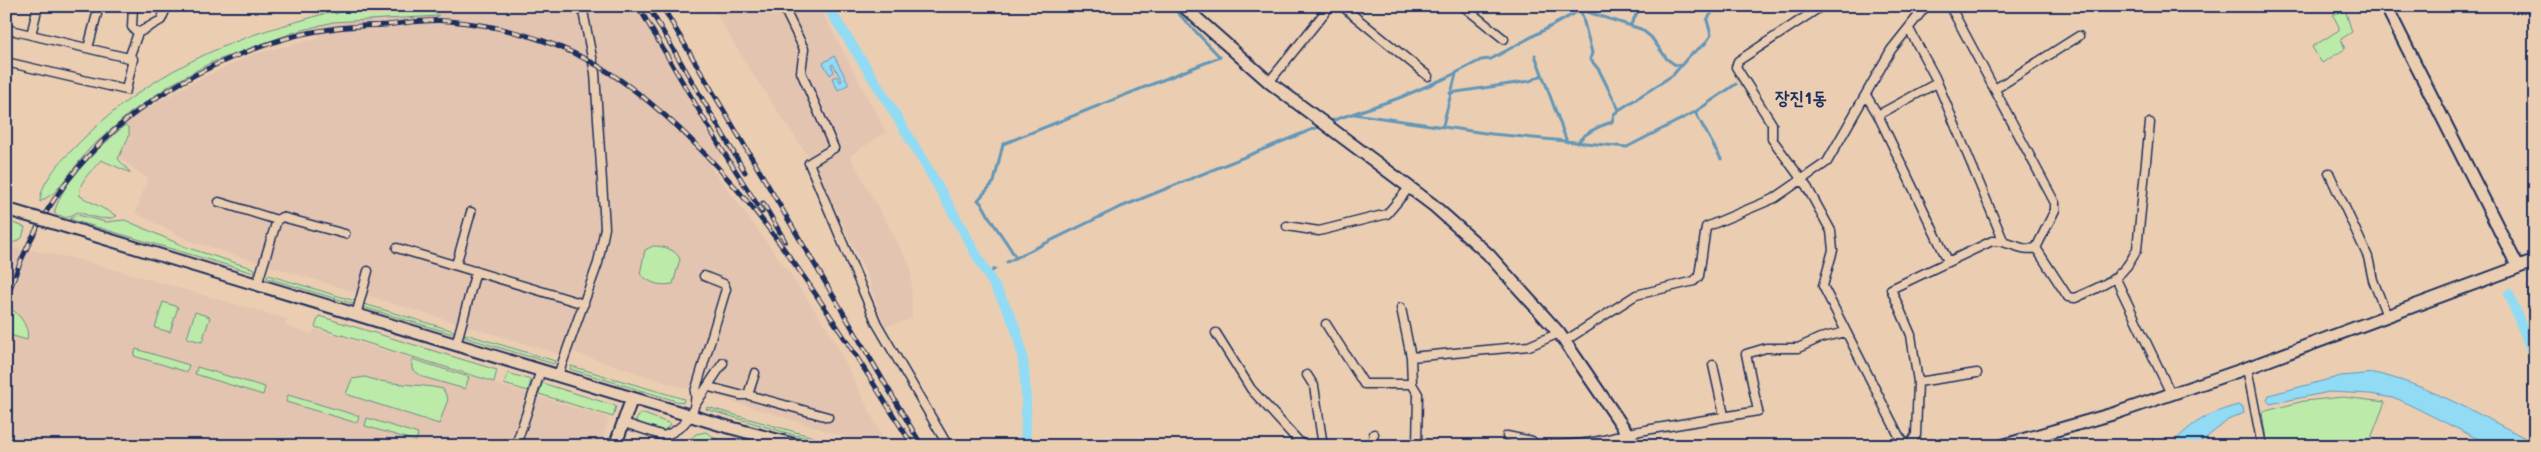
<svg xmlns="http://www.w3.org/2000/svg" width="2541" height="452" viewBox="0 0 2541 452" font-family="Mali,'Poor Story',sans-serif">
<rect width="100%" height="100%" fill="#ebceb2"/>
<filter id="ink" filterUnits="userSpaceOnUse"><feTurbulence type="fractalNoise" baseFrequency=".02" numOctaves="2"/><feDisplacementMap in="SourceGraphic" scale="10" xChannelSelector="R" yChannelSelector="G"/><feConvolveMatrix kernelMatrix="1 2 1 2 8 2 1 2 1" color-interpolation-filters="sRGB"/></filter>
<g filter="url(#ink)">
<!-- built -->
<path fill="#e3c4b0" d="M315,6H634L722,156L710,166L789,272L831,334L887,446L840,435L715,396L664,382L561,348L558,354L192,242L135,213L148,179L120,158L131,136L127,124L130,118L193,82L254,54L319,38L312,11Z
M711,6H819L886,132L850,156L911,267L912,319L884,327L869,280L818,171L752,73Z
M6,248L34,250L89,262L287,319L285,326L312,334L314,329L609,418L600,446H6Z"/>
<!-- green -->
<path fill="#bbeaa9" stroke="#6b8c84" d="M350,6H358L377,14L394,6L414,11L424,6L439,16L333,22L295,32L210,63L170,85L130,113L90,148L55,192L40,202C40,184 58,164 71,151C122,98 175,64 245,38C273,27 303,21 332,11L336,14Z
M2345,9L2352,32L2341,39L2345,49L2322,63L2312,47L2339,30V27L2333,15Z
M125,125L129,128V136L118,159L131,173L101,160C93,170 77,182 80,196L117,216C104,222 91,216 78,212L66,218L54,213C65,176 97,151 125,125Z
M78,215L106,222L125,220L188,248L255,269L254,273L69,219Z
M6,221L25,227L22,238L8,246H6Z
M653,246C664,246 675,249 680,259L673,284C658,286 652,284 640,274L645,250Z
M268,275L355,301L354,304L267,278Z
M163,302L178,307L170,332L155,328Z
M364,304L454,331L453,334L363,307Z
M10,308C20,315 30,327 27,340L6,334V318Z
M195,312L210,317L202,342L187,338Z
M319,316L497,370L494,382L315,327Z
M465,334L555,361L554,364L464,337Z
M136,349L189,365L187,372L134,356Z
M412,359L469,377L465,389L423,377L412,369Z
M571,366L684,399L683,403L570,369Z
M197,367L265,387L263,395L195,374Z
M508,373L531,380L528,391L504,384Z
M365,377C391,386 417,383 443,389L448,399L439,424L346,394L352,379Z
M542,383L616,406L613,417L539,394Z
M288,395L359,416L357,423L286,402Z
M2343,397L2385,402L2368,446H2267L2262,412L2304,401Z
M707,407L845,446L794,435L706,409Z
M640,414H644L671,424L663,431L635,422Z
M367,418L418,434L416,441L365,426Z
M706,432L718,440L723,446H683L696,434Z"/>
<!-- water -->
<path fill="#92dbf4" stroke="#6296b8" d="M834,56L849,84L838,90L832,78L837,76L840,82L842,81L833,64L831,65L834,72L830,75L823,63Z
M2374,373C2430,385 2483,417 2535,443V446H2492L2398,399L2370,394L2329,392L2270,404L2267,400L2269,395L2341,376Z
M2238,405L2243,408L2244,413L2228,420L2196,446H2170C2191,423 2208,413 2238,405Z"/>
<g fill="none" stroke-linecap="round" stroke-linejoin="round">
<!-- stream -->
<path stroke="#6296b8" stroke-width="3" d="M1581,10L1641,29L1651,37L1667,59L1674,64L1681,66
M1581,11L1592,53L1590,59L1599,70L1619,110
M1631,24L1641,6
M1535,55L1567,142
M1450,93L1530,81L1542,75
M1695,112L1721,159
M1354,114L1492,134L1627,147L1695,112L1736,84
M1328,122L1399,98L1446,78L1481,60L1491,59L1588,6
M1443,125L1456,74
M1577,143C1585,133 1599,126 1612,122L1614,114L1619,110L1673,75L1690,55L1705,44L1711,35L1707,20L1716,6
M1016,258C1009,245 1001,235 993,223C987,215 986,207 978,200L994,182L1003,144L1220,57L1177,12
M1007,262L1116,209L1323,125
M987,274L995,269"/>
<!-- canal -->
<path stroke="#92dbf4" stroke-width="10" d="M827,6C880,88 931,170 977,256C991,282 1012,311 1019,340C1027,373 1027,412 1025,446
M2509,294L2535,360"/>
<defs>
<path id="street" d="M133,6L132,27L138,33
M783,6L804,49L801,72L834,148L809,163L877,324L948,446
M1342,6L1428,76
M1463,6L1504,39
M1822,6L1738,61L1736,67L1772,124V139L1807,187L1831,231L1833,250L1823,286L1899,436L1907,446
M1950,6L2055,203V210L2036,248L2068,297L2075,298C2103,285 2123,280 2137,249L2150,123
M6,29L133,59L126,90L6,62
M1909,29L1935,77L2003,240
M31,35L38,6
M88,48L99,6
M129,58L138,33L161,20L167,6
M1269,82L1330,6
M1995,89L2079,36
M1866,95L1878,115L1948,261
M1878,115L1937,83
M2329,173L2368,257L2373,280L2387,316
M219,202L277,220
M1287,226L1319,231L1387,214L1409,188
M397,248L584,304
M456,265L471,212
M2116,279L2171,394
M257,285L277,220L282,217L345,234
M1401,308L1411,357L1412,384
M356,315L368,271
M1326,324L1364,384H1412L1418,394L1417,446
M1216,333L1251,389L1303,446
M1565,341L1636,295L1694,281L1699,276L1706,227L1775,198L1827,162L1891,50L1926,6
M456,345L476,271
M1411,357L1529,346L1559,333
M1713,365L1724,415
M2247,368L2262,446
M1977,373L1918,382L1911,335L1891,289L1992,241C2009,240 2020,252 2036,248
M558,375L598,263L605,228L595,73L582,6
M1307,375L1314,386L1323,446
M709,387L740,395H748L755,373
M748,395L828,417
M697,402L723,363
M624,423L664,436C683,429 698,413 695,392L726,289L724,284L704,276
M1507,436L1532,441L1535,445C1566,446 1599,444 1628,433L1758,411L1746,354L1766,348H1798L1820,338L1846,332
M511,446L516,445L541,370
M1371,446L1374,434
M1909,446L1916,435L1918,382"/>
<path id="secondary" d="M1183,6L1269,82L1433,205L1488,254L1559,333L1636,446
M2386,6L2518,267
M6,209L33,217
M47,221L728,427L800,446
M615,446L632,398
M2001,446L2116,413L2247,368L2535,261"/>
</defs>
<!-- street casing -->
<use href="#street" stroke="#1b2f5e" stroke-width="11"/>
<!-- secondary casing -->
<use href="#secondary" stroke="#1b2f5e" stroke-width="15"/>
<!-- street -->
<use href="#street" stroke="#ebceb2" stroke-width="8"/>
<!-- secondary -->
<use href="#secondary" stroke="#ebceb2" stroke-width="11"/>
<defs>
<path id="rail" d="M638,6L721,148L762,212
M648,6L745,172
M662,6L922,446
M763,203L785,241
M6,301C43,185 119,105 231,58C261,46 293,34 325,30C345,26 366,26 386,25C406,23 428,19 448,21C513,26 577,47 630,87C753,179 831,318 913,446"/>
</defs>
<!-- rail casing -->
<use href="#rail" stroke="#1b2f5e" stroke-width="5"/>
<!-- rail -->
<use href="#rail" stroke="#ebceb2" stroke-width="3" stroke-dasharray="9" stroke-linecap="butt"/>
<defs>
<path id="secondary-bridge" d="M33,217L47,221"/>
</defs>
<!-- secondary-bridge casing -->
<use href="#secondary-bridge" stroke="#1b2f5e" stroke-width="15" stroke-linecap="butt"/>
<!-- secondary-bridge -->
<use href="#secondary-bridge" stroke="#ebceb2" stroke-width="11"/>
</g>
</g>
<g text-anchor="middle" stroke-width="4" stroke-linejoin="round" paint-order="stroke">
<!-- quarter labels -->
<g font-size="18" font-weight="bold" fill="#1b2f5e" stroke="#ebceb2">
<text x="1801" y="104">장진1동</text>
</g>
</g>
<!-- margin -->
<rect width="2541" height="452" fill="none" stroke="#ebceb2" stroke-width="25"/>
<rect x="12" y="12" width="2516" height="427" fill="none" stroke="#1b2f5e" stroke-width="2" filter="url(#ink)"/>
</svg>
